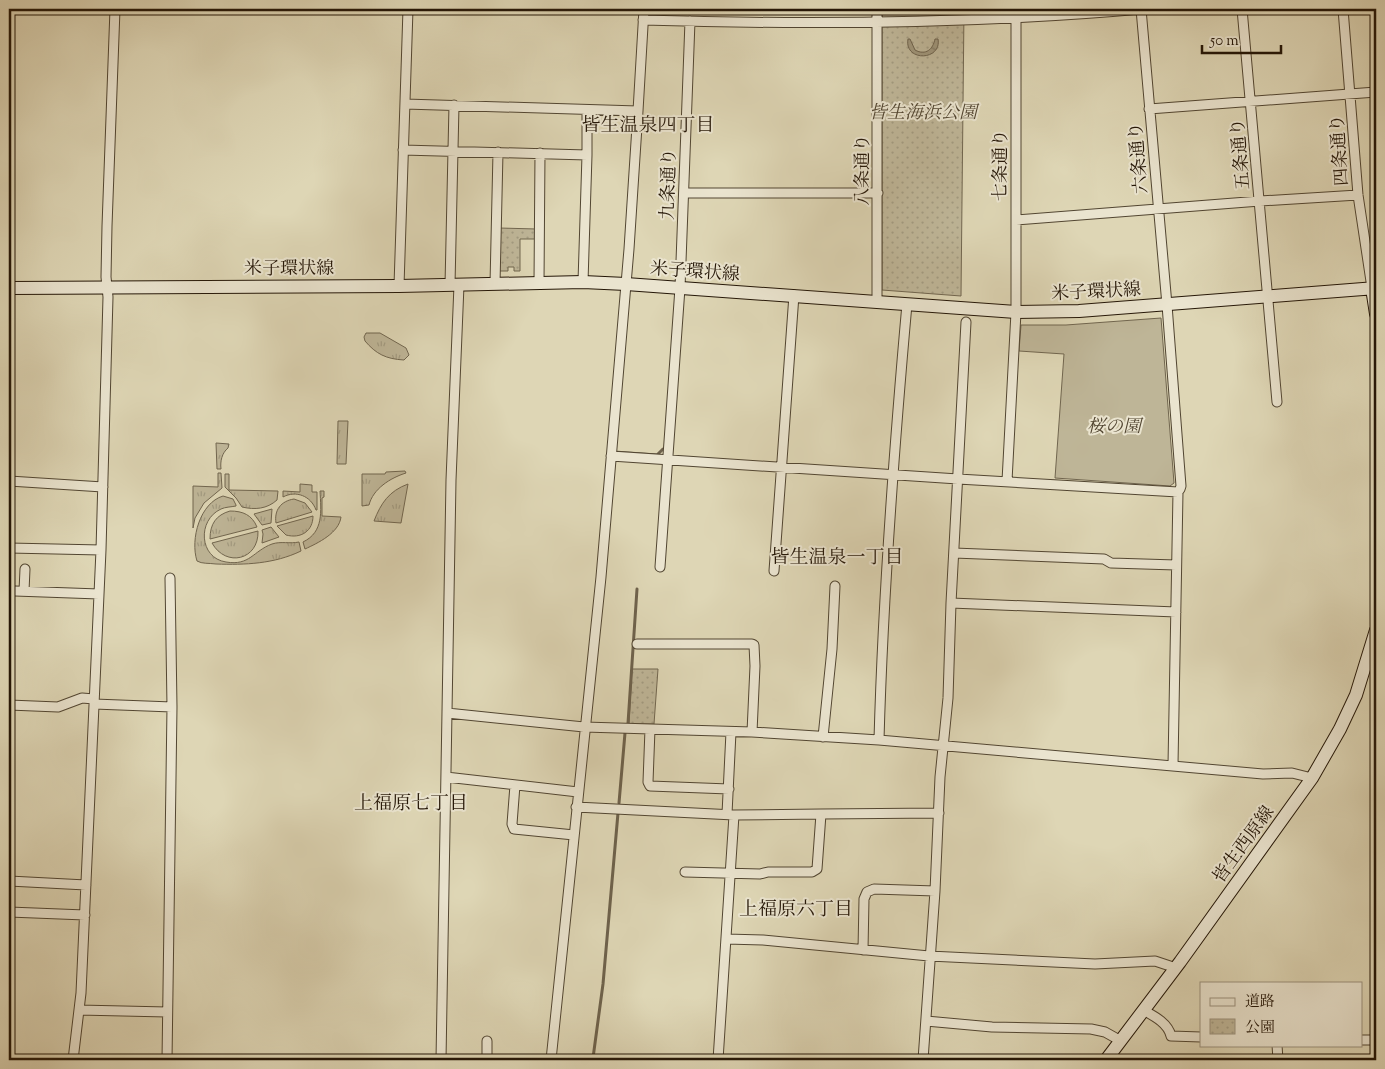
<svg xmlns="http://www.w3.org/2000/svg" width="1385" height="1069" viewBox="0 0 1385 1069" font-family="'Sorts Mill Goudy','Noto Serif JP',serif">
<defs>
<pattern id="grass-tufts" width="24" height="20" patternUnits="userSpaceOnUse" patternTransform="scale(1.25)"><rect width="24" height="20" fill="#beb597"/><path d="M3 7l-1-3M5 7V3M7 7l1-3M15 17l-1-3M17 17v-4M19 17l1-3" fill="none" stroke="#a39b81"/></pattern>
<pattern id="park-dots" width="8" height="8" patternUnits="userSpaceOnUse" patternTransform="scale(1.25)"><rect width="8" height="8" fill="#beb597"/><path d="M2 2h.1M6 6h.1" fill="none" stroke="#a39b81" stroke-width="1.8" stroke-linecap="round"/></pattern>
<pattern id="water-ripples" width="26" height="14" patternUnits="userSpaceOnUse" patternTransform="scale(1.25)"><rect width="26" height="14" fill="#9f957a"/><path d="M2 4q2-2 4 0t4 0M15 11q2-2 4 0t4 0" fill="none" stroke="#817962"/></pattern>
</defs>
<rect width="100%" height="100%" fill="#ded6b5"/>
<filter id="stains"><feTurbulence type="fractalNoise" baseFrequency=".004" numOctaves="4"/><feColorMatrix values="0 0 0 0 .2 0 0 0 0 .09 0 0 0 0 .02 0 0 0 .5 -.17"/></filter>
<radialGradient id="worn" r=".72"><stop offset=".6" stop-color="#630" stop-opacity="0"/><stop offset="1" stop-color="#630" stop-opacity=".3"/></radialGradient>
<!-- grass -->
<path fill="url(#grass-tufts)" stroke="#71664f" d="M366,333H380L406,348L409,355L404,360C386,359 376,354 365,341L364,337Z
M338,421H348L346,464H337Z
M216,443L229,444L228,448C222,453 220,461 221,469H217Z
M405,471L406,473C390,478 373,489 369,505L362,506V474H385L386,472Z
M218,473H221L222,488L204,503L195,518L193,528V486L218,487Z
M225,474H229V490L278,491L277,500C267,509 255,510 242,507L236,498L225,487Z
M300,484L312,485V492H317V510H316C311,496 296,490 283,497V491L300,492Z
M408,484L401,523L374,521C381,503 389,491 408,484Z
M320,491H324V497L322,498V516L341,517C339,533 318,543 305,549L303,542C324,532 321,511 320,491Z
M223,496L233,499L236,505V506C231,507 225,507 221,509C197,520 199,558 226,562C250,566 253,551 272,544C281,541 290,544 299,542L301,551C274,564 245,565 216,564C209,563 202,564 197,561C190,539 200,503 223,496Z
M294,499L305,503L312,512L276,523C274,510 281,501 294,499Z
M272,509L271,523L262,525L254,514Z
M230,511C243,511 252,515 257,527L210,539C210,524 216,515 230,511Z
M313,516C313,531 301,539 286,535L277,526Z
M271,527L279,537L262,543L263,534L262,530Z
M258,531C259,560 226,568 212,543Z"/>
<!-- park -->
<path fill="url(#park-dots)" stroke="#71664f" d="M882,9H964L961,296L882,290Z
M499,228L537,229V239H520V271H514V267H508V271H499Z
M632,669H658L654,724H629Z"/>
<!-- garden -->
<path fill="#beb597" stroke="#71664f" d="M1161,318L1174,483L1170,486L1055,478L1064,354L1019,351L1021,325H1066Z"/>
<!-- water -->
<path fill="url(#water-ripples)" stroke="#6e624c" d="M908,39H910L915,50C926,56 933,49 935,39H938C942,61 904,62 908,39Z"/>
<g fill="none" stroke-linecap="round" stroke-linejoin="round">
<!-- stream -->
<path stroke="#6e624c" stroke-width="3" d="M614,452L657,455L663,449
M628,723L637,589
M619,803L625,733
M593,1058L603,984L618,813"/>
<defs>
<path id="minor" d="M1242,9L1277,402
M1343,9L1358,195L1372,288
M643,20C809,25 976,24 1142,9
M405,104L638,111L629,249L601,577L551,1060
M1149,109L1376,92
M638,111L644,9
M403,150L587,155V110
M685,193H878
M1016,220L1260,201L1358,195
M583,282L587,155
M539,283L540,153
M495,284L498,152
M450,285L454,105
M399,286L408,9
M877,301V9
M611,456L958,479L1178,492L1180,489L1181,486L1167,305L1141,9
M9,481L103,487
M1007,481L1016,312V18
M9,548L101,550
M954,553L1104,559L1111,563L1176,565
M660,567L680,288L690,21
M774,571L794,295
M15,591L99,594
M24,591L25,569
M951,603L1176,612
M637,644H752L754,645L755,666L752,732
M94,704L172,707
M9,705L58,707L82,698L94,699
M447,713L584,727L752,732L879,740L1263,774L1292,773L1312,778
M650,729L648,782L650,786L729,789
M823,737L832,649L835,586
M879,740C883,594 894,449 907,304
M1173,765L1178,492
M446,777L578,792
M515,785L512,824L514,829L574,835
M576,807L734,815L718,1060
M727,814L731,732
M821,814L939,813
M685,872L760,874L768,872H812L817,869L821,814L734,815
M9,881L86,885
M9,912L85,915
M726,939L763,940L929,956L1095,964L1155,961L1176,968
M863,950L864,899L867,892L874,889L935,891L940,777L948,698L951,603L966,322
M79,1010L167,1012
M1143,1010C1154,1016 1168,1023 1171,1036L1201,1037
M926,1021L992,1027L1091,1029L1105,1032L1121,1041
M1361,1040H1376
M1277,1045L1278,1060
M73,1060L81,993L101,550L108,297L106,277L107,226L115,9
M167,1060L172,707L170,578
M441,1060L451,480L459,285
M487,1060V1041
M923,1060L935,891"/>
<path id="secondary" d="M9,288L399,286L583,282L626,284L1016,312L1079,311L1376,288
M1372,288L1376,314
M1106,1060L1180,962L1312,778L1340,729L1356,695L1376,630"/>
</defs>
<!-- minor casing -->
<use href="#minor" stroke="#524632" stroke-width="11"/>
<!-- secondary casing -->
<use href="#secondary" stroke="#241607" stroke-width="14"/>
<!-- minor -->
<use href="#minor" stroke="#eae4cf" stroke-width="9"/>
<!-- secondary -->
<use href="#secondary" stroke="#eae4cf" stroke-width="12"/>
</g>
<g text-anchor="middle" stroke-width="4" stroke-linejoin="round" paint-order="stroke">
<!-- park labels -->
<g font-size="18" font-style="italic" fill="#524632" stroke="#eae4cf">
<text x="923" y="118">皆生海浜公園</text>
<text x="1114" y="432">桜の園</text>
</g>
<!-- street labels -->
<g font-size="18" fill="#241607" stroke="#eae4cf">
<text transform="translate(1339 150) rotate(-94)" y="6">四条通り</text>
<text transform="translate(1240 154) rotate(-95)" y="6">五条通り</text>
<text transform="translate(1138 158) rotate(-95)" y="6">六条通り</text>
<text transform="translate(1000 165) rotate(-90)" y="6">七条通り</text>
<text transform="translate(862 170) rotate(-90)" y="6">八条通り</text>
<text transform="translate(668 184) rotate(-88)" y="6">九条通り</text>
<text x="289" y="274">米子環状線</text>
<text transform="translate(695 271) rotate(4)" y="6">米子環状線</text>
<text transform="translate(1096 291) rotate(-3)" y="6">米子環状線</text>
<text transform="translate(1243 844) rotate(-54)" y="6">皆生西原線</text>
</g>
<!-- neighbourhood labels -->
<g font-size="19" fill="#241607" stroke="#eae4cf">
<text x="648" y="131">皆生温泉四丁目</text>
<text x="837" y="563">皆生温泉一丁目</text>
<text x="411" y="809">上福原七丁目</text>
<text x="796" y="915">上福原六丁目</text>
</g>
</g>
<!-- margin -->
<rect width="1385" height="1069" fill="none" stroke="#ded6b5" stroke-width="30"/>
<rect x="10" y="10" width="1365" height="1049" fill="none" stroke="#241607" stroke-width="2.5"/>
<rect x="15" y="15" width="1355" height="1039" fill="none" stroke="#241607"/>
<!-- legend -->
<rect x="1200" y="982" width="162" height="65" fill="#eae4cf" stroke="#9b927f"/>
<rect x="1210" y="998" width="25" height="8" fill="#eae4cf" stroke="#9b927f"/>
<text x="1245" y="1006" font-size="15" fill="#241607">道路</text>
<rect x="1210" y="1019" width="25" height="15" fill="url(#park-dots)" stroke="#9b927f"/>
<text x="1245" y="1032" font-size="15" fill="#241607">公園</text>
<!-- scale -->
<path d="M1202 45v8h79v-8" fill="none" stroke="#241607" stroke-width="2.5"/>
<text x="1210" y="45" font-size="15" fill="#241607" stroke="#eae4cf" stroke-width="4" paint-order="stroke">50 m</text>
<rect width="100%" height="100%" filter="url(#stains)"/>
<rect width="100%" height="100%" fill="url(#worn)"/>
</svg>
